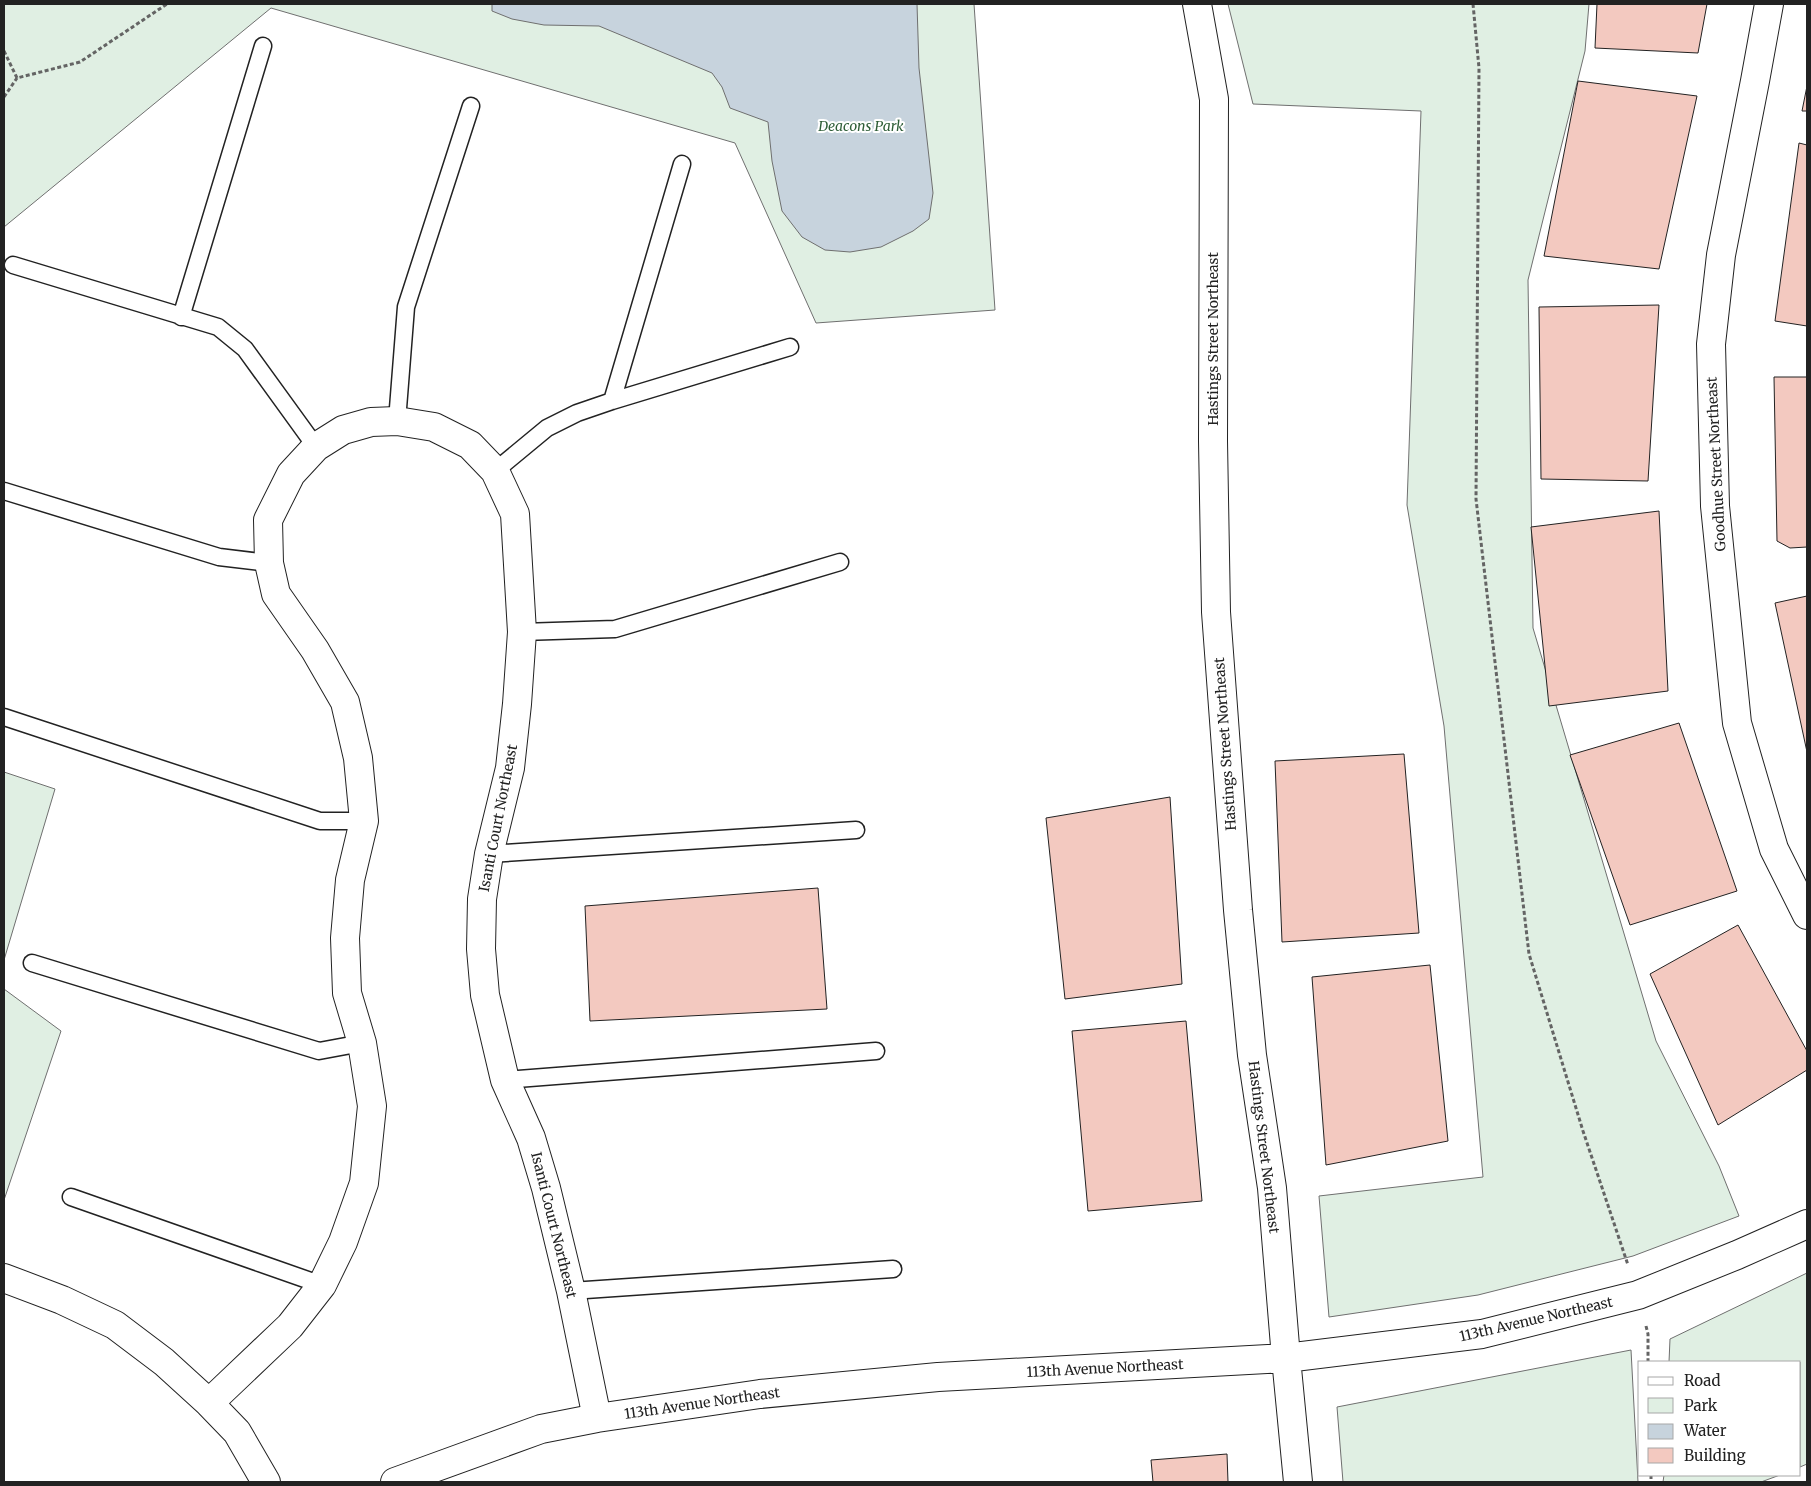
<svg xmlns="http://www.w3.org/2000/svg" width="1811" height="1486" viewBox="0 0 1811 1486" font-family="Merriweather,serif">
<rect width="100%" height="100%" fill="#fff"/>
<!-- green -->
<path fill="#e0efe3" stroke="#6f6f6f" d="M4,4H974L995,310L816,323L735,143L271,8L4,227Z
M1228,4H1589L1585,51L1528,280L1533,628L1656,1041L1719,1166L1739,1216L1633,1256L1478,1295L1329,1317L1319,1196L1483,1177L1444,726L1407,505L1421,111L1253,104Z
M4,772L55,789L4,960Z
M4,989L61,1031L4,1200Z
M1807,1273V1464L1800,1467V1362H1669L1670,1339Z
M1631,1350L1638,1482H1343L1337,1407Z
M1664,1475H1780L1761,1482H1663Z"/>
<!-- water -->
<path fill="#c7d3dd" stroke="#6f6f6f" d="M492,4H917L919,68L933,193L929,219L913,231L881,247L850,252L825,250L802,237L782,211L772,161L768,122L730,108L722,87L712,73L599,26L544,25L512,19L492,11Z"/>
<!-- building -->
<path fill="#f3c9c0" stroke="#222" d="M1597,4H1707L1698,53L1595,48Z
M1578,81L1697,96L1659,269L1544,256Z
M1807,86V111H1802Z
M1799,143L1807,145V326L1775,321Z
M1659,305L1648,481L1541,479L1539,307Z
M1774,377H1807V547L1790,548L1777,541Z
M1659,511L1668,691L1549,706L1531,527Z
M1807,596V752L1775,603Z
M1679,723L1737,891L1630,925L1570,755Z
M1404,754L1419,933L1282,942L1275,761Z
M1170,797L1182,984L1065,999L1046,818Z
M818,888L827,1009L590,1021L585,906Z
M1738,925L1807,1051V1070L1718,1125L1650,974Z
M1430,965L1448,1141L1326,1165L1312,977Z
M1186,1021L1202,1201L1088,1211L1072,1031Z
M1227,1454L1228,1482H1153L1151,1460Z"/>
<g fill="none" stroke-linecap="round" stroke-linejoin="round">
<defs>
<path id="lane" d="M13,265L218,327L245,349L316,447
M181,317L263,46
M612,401L682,164
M397,421L406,307L471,106
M495,471L547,428L577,413L612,401L790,347
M4,491L219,557L269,563
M522,632L615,629L840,562
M4,717L320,821H364
M489,854L856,830
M32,963L319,1051L362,1043
M505,1080L876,1051
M71,1197L322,1285
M571,1291L893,1269"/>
<path id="street" d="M1197,4L1214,99L1213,441L1216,612L1238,910L1252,1055L1272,1188L1286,1358L1298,1482
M1769,4L1755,81L1721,255L1711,344L1715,506L1737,723L1774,849L1807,915
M4,1278L62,1300L115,1325L164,1362L209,1403L237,1432L266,1482
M209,1403L290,1326L322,1285L343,1242L364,1183L372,1106L362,1043L347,993L345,938L350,880L364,821L358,758L345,702L315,650L276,594L269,563L268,520L291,474L316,447L343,430L371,422L397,421L434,427L470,445L495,471L515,514L522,632L517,704L510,768L489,854L482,899L481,949L485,995L505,1080L531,1138L546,1188L571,1291L597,1418
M395,1482L541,1429L597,1418L760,1394L938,1377L1286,1358L1482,1334L1638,1295L1737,1255L1807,1224"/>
</defs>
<!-- lane casing -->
<use href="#lane" stroke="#222" stroke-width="19"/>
<!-- street casing -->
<use href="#street" stroke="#222" stroke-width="30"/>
<!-- path -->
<path stroke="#646464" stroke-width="3" stroke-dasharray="4 2.5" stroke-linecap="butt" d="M1473,4L1479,68L1476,499L1529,954L1583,1131L1628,1265
M4,51L17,78L80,62L167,4
M4,97L17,78
M1646,1326L1648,1334V1362
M1651,1475V1482"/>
<!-- lane -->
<use href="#lane" stroke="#fff" stroke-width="16"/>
<!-- street -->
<use href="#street" stroke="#fff" stroke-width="28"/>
</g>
<g text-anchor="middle" stroke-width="4" stroke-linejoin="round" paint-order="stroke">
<!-- park labels -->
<g font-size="14" font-style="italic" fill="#2f5e38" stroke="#fff">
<text x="861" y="131">Deacons Park</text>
</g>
<!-- street labels -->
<g font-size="14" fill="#222" stroke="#fff">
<text transform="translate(1213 339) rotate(-90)" y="5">Hastings Street Northeast</text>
<text transform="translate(1716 464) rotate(-93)" y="5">Goodhue Street Northeast</text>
<text transform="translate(1225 744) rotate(-94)" y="5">Hastings Street Northeast</text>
<text transform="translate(498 818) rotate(-79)" y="5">Isanti Court Northeast</text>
<text transform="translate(1264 1147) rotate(83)" y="5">Hastings Street Northeast</text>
<text transform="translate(554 1225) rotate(76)" y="5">Isanti Court Northeast</text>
<text transform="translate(1536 1319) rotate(-13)" y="5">113th Avenue Northeast</text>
<text transform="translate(1105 1368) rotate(-3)" y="5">113th Avenue Northeast</text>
<text transform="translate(702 1403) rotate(-8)" y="5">113th Avenue Northeast</text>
</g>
</g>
<!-- border -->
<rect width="1811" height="1486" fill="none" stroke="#222222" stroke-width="10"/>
<!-- legend -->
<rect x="1638" y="1361" width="162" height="115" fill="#ffffff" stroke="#a7a7a7"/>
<rect x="1648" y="1377" width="25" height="8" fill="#ffffff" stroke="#a7a7a7"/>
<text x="1684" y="1386" font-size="15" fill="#222222">Road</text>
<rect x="1648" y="1398" width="25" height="15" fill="#e0efe3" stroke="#a7a7a7"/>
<text x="1684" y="1411" font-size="15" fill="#222222">Park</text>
<rect x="1648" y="1424" width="25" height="15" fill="#c7d3dd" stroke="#a7a7a7"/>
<text x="1684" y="1436" font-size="15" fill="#222222">Water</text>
<rect x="1648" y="1448" width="25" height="15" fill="#f3c9c0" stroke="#a7a7a7"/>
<text x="1684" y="1461" font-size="15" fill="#222222">Building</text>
</svg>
